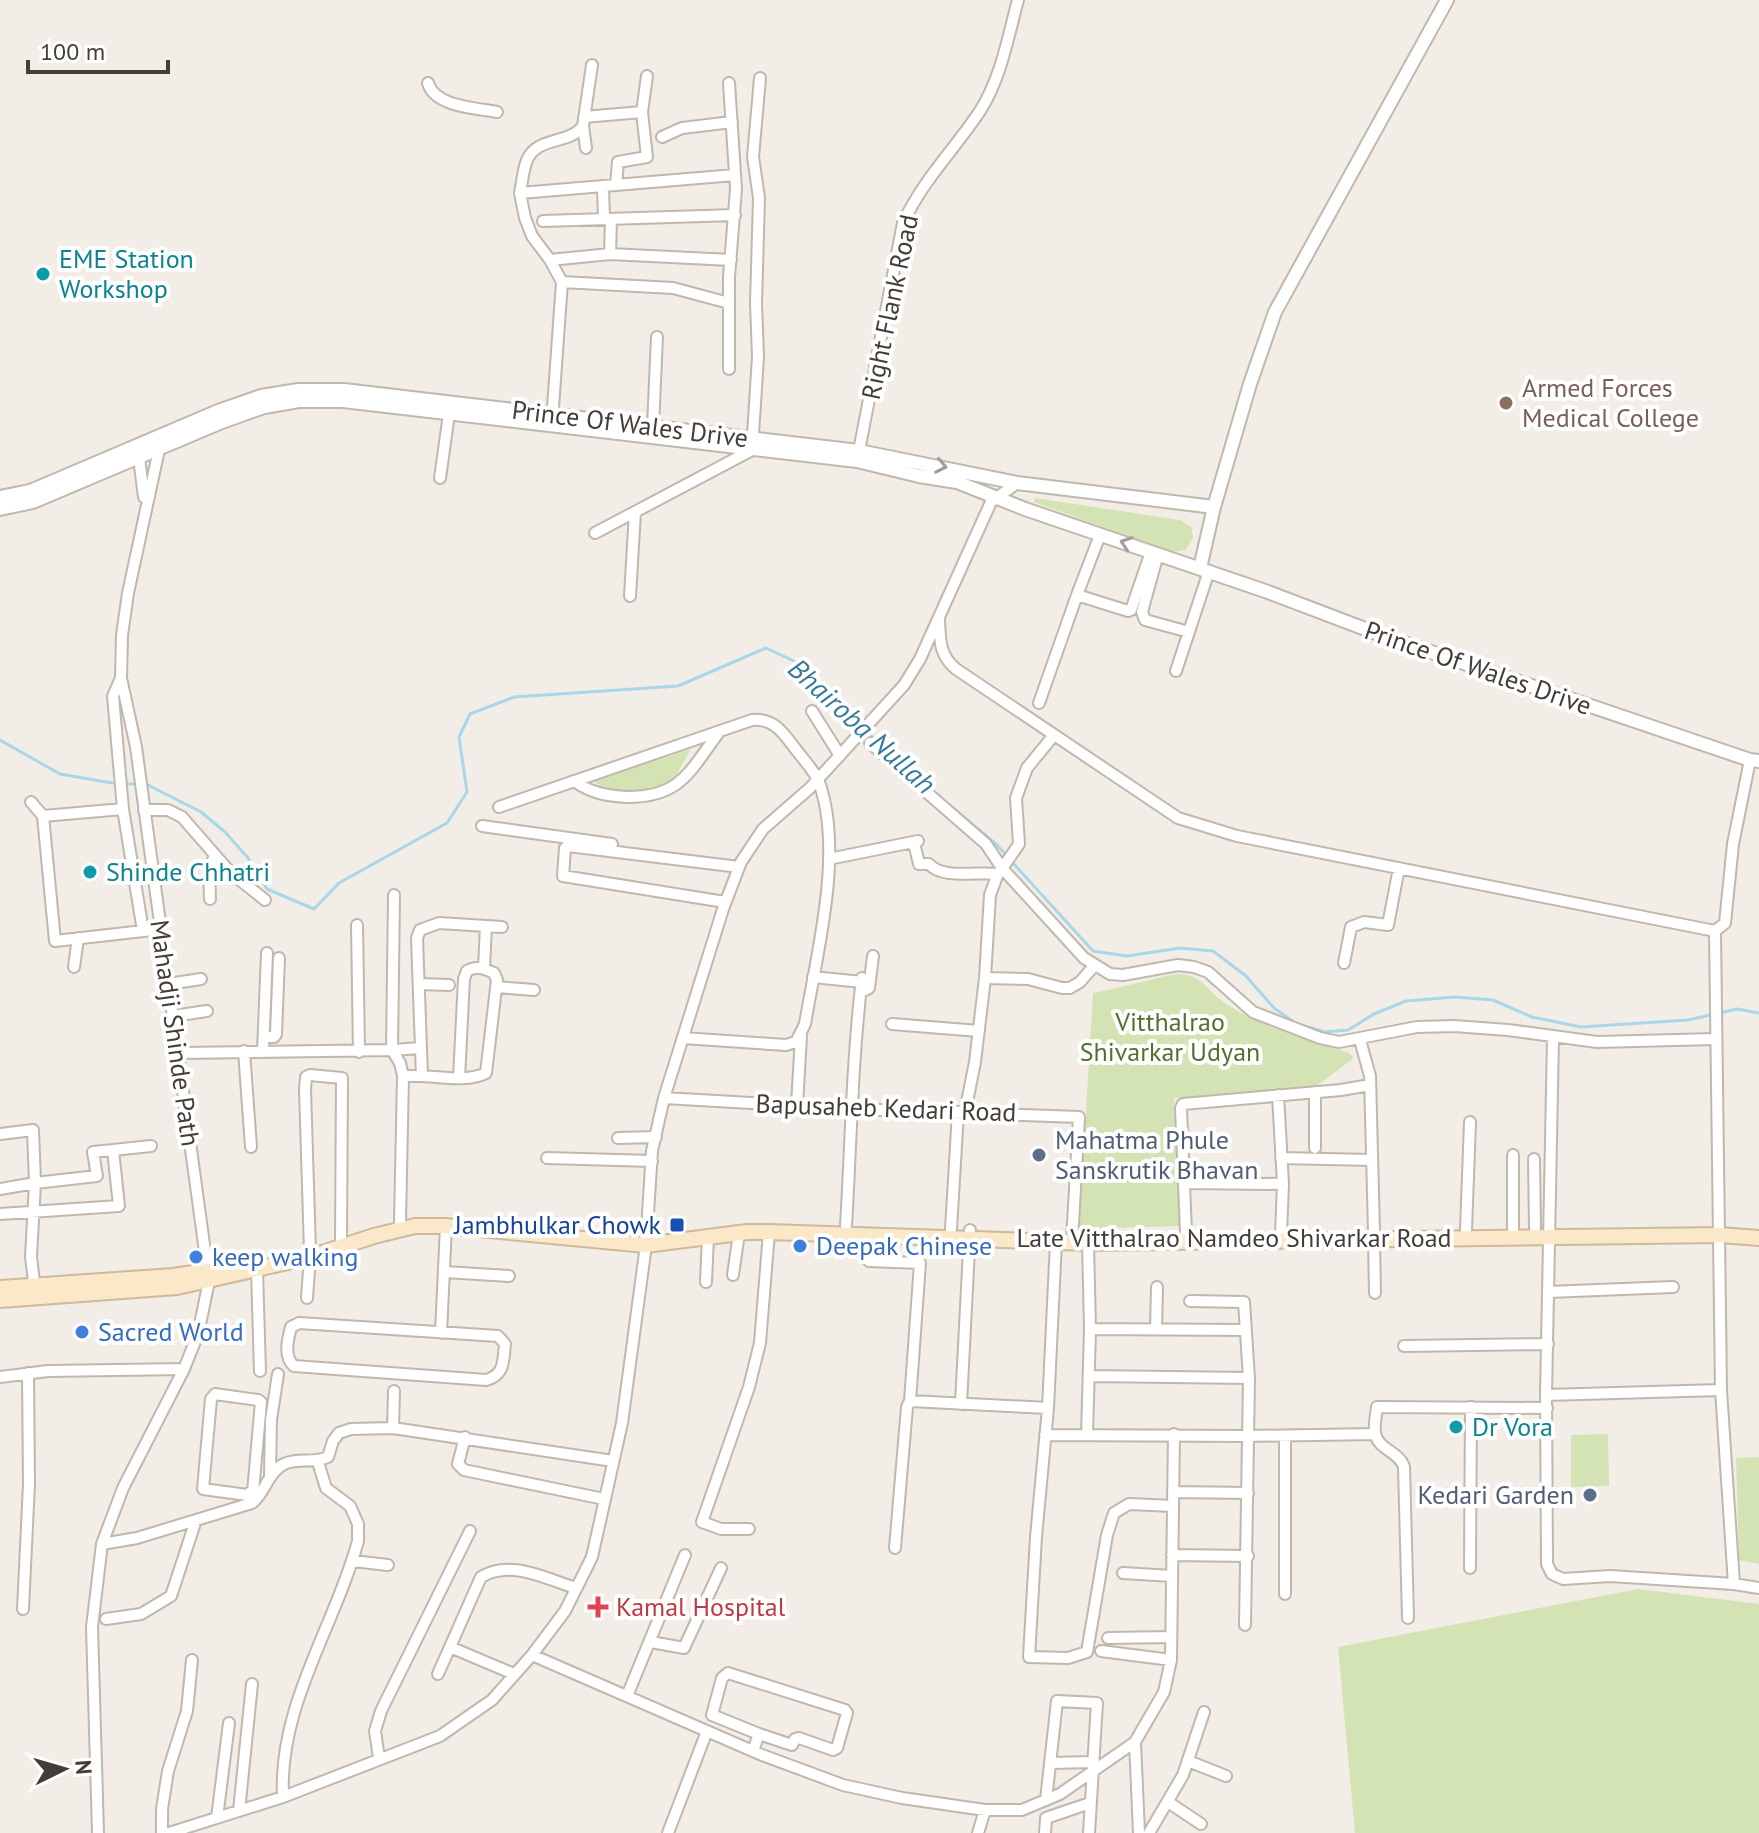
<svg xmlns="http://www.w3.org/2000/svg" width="1759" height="1833" viewBox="0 0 1759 1833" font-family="'PT Sans',sans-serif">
<rect width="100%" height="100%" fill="#f2ede7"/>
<!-- green -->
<path fill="#d3e3b3" d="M1035,498L1180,520L1191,527L1193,537L1186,550L1173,552L1034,502Z
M691,749L666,793L606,790L593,781Z
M1177,974C1204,975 1203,987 1222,1001C1258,1027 1307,1038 1349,1053L1354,1058L1311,1090L1174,1098L1180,1226L1079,1229L1093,993C1122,988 1148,979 1177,974Z
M1608,1434L1609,1486L1571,1487V1435Z
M1759,1457V1564L1739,1560L1736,1458Z
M1638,1589L1759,1604V1833H1355L1338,1647Z"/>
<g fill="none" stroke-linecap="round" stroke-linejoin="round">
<!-- stream -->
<path stroke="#a8d7ea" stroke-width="3" d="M866,731L905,767
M0,740L60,774L112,783L148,785L201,812L225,832L248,858L267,889L314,909L339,883L447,823L467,792L459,737L470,714L514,697L678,686L766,648L796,662L861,726
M953,808L997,845L1007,856
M1012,862L1093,951L1127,956L1180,948L1213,951L1246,976L1274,1008L1297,1024L1325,1032L1348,1030L1374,1014L1406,1001L1455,997L1493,1000L1532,1017L1581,1027L1688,1020L1737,1009L1759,1013"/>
<defs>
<path id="minor" d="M428,83C435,107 476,108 497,112
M584,117L642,112L647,76
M583,126L586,148
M662,137L682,128L732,122
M616,185L618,162L647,157L642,112
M603,186L604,219
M520,193C522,183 523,170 527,160C537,136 569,145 583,126L592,65
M543,221L735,215
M610,254L611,219
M550,260L610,254L731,260
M562,282L673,288L729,303
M729,369V277L736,189L729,83
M552,421L562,282L550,260L532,236L525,218L520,193L735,175
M653,427L657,337
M138,450L144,497
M859,451L903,223C923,180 954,150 980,111C1001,78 1008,37 1018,0
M440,478L449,414
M595,533L752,450L758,357L756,303L759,198L753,157L760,78
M1100,535L1077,595L1128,611L1131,610L1151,552
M1158,554L1142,612L1145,620L1189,632
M630,596L635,512
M939,619C940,640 939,655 956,669L1178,818L1237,836L1715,931
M1176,671L1209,571
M121,678L113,696L123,809L143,931
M1039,703L1077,595
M812,711L839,754
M870,743L986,844L1002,868L1084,958L1110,974L1123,975L1178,965L1194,967L1208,972L1253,1012L1320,1038L1339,1042L1417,1027L1454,1026L1508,1030L1597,1042L1715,1039
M574,781C591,793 607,796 628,797C682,797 690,770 720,731
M31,802L43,816
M499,807L752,720C773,718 782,731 794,747C802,758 814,770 819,782C844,852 817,952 805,1024L796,1042L786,1045L683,1038
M123,809L43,816L55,941L161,929
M144,810H168L182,817L230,872L265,900
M482,826L612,844
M911,843L915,847L919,864H929C943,880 978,871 998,874
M829,859L918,841
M394,895L392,1050L421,1048
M210,899L209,870L215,855
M725,902L563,876L565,848L568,846L739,867
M357,925L359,1052
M1344,963L1351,927L1364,922L1388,925L1399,868
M74,967L78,938
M484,968L486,926
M813,977L862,982
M985,978L1028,979L1062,988H1070L1080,982L1094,966
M168,984L201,979
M419,984L449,985
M496,987L534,990
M861,987L865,990L869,988L873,956
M173,1016L207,1011
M892,1024L979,1031
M264,1037H274L276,1034L279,958
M1553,1038L1546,1395L1547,1564L1552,1574L1563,1579L1610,1576L1734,1584L1721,1390L1715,931L1725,923L1733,844L1750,760
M1360,1040L1370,1076L1374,1232
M244,1051L251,1147
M263,1051L267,953
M178,1053L392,1050L400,1063L403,1076L400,1222
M403,1076H422L417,938L420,930L439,923L502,927
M422,1076C442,1077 468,1082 486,1073L497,980L494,973C485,969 477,965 467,971L464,979L459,1078
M1315,1092V1148
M1278,1095L1283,1184L1281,1234
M664,1098L853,1109L1079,1117L1072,1242
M797,1105L801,1036
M965,1112L975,1062L985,978L990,895L997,876L1019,844L1016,798L1027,768L1054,735
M0,1134L33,1130L35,1183L97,1176L93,1152L113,1150
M618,1138L656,1137
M547,1158L652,1161
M1281,1158L1372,1160
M1534,1159L1535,1228
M1185,1183L1283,1184
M0,1189L35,1183L31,1257L35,1290
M0,1214L119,1206L113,1150L151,1146
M846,1226C851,1143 852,1061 862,978
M951,1229L958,1112
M1513,1229V1155
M1466,1230L1470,1122
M1186,1233L1181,1108L1183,1104L1341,1090L1370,1085
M1374,1239L1375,1293
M310,1251L305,1089L306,1077L310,1075L342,1078L341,1241
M869,1261L920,1263L910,1401
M257,1270L260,1371
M445,1272L509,1276
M733,1275L739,1233
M706,1282L708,1237
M1548,1292L1673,1287
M307,1298L310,1257
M1190,1301L1244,1302L1249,1378L1245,1625
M299,1323L498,1336L505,1344C503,1361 505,1375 486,1380L294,1366C283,1356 288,1339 291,1327Z
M1090,1329L1245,1330
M1156,1329L1157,1287
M441,1333L446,1226
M1404,1346L1548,1344
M1089,1376L1249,1378
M0,1377L48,1371L184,1369
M1546,1395L1721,1390
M961,1404L970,1230
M1048,1408L1056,1242
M393,1428L394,1391
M1087,1434L1090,1329L1088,1243
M1045,1435L1247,1436L1375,1434
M1285,1436V1594
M465,1437L458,1464L464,1470L604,1499
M270,1475L271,1420L278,1374
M252,1491L247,1495L203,1489L211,1399L215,1394L258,1400L261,1402L252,1503
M1173,1492L1248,1493
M749,1529H721L702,1522L749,1387L760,1343L769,1232
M102,1544L137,1538L252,1503C266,1492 267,1473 284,1464C298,1457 313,1464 328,1457L333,1441L339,1433L351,1429L393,1428L613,1461
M895,1548L907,1407L910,1401L1048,1408L1036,1537L1029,1657L1068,1658L1087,1652L1107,1535L1114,1513L1129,1504L1173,1506
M1172,1555L1248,1556
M353,1561L388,1565
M1470,1568L1471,1407
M1123,1573L1172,1576
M1734,1584L1759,1588
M23,1609L29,1484L28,1373
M1408,1618L1404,1467C1399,1451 1378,1450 1375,1433C1374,1425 1376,1415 1377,1407L1547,1408
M106,1619L141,1614L171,1596L196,1520
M1108,1638L1171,1637
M651,1642L684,1648L721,1568
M450,1647L514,1674
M1101,1651L1171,1660
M532,1655L762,1755L843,1785L902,1798L985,1810H1022L1060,1794L1135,1742L1164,1692L1171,1660L1174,1434
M438,1674L481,1577C511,1559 546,1579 576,1588
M627,1696L685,1555
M1135,1742L1139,1833
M753,1751L759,1734L792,1745L795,1739L799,1738L833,1750L837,1748L847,1713L845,1710L728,1673L722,1678L712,1715L759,1734
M379,1758L375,1731L381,1711L470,1531
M1188,1761L1226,1776
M1050,1763L1092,1762
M283,1797C278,1706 335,1626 358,1541V1524L350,1506L326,1488L318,1462
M1046,1800L1057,1701L1097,1703L1089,1833
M1168,1802L1201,1824
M239,1811L252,1684
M217,1818L229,1723
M98,1833L92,1627L102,1544L123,1488L184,1369L198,1334L209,1281L136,747L121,678L122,635L128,593L160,445
M162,1833V1809L168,1771L187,1711L192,1660
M169,1833L283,1797L440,1736L492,1700L532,1655L565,1611L592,1557L622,1423L646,1245L652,1151L664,1098L723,909L741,862L763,829L810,788L904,685L920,659L991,502L1017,483
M668,1833L707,1731
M978,1833L985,1810
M1045,1833L1046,1818L1090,1803
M1149,1833L1183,1775L1204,1712"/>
<path id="tertiary" d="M0,497L30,491L218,411L261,396L298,390H344L859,451L1017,483L1214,507
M0,509L33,502L222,422L264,407L299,401H343L857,461L919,476L957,482L1025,509L1268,592L1381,635L1750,760L1759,761
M1200,568L1214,507L1250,384L1275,312L1447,0"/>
<path id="secondary" d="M0,1288L173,1276L227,1268
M0,1300L177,1287L310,1257L374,1236L415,1226H446L646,1245L747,1232H769L1088,1243L1720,1235L1759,1238"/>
</defs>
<!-- minor casing -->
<use href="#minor" stroke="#c0b7ad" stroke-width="14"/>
<!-- tertiary casing -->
<use href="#tertiary" stroke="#c0b7ad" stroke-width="16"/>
<!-- secondary casing -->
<use href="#secondary" stroke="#ceba9a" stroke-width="18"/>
<!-- minor -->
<use href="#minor" stroke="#fff" stroke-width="10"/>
<!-- tertiary -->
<use href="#tertiary" stroke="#fff" stroke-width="12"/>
<!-- secondary -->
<use href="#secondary" stroke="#fae8c9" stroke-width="14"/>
</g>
<!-- one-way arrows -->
<defs><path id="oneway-chevron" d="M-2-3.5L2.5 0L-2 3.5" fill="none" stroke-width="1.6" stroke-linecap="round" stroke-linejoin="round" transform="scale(2)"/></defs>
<g stroke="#a29e9b">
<use href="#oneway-chevron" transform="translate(941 466) rotate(11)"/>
<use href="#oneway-chevron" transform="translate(1126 543) rotate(-161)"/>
</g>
<!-- markers -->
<g fill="#0f9aa8" stroke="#fff" stroke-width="3">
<circle cx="43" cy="274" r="8"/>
<circle cx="90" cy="872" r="8"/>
<circle cx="1456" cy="1427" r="8"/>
</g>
<circle fill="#8d6e63" stroke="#fff" stroke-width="3" cx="1506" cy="403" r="8"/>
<g fill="#5c6f8a" stroke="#fff" stroke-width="3">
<circle cx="1039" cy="1155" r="8"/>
<circle cx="1590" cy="1495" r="8"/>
</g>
<rect fill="#1a4fb4" stroke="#fff" stroke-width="3" x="669" y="1217" width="16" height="16" rx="4"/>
<g fill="#3f7fe0" stroke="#fff" stroke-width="3">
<circle cx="800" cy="1246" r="8"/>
<circle cx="196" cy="1257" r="8"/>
<circle cx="82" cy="1332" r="8"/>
</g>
<path fill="#e0444e" stroke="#fff" stroke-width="3" d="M594 1595h8v8h8v8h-8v8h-8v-8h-8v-8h8z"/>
<g text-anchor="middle" stroke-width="8" stroke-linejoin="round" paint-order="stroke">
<!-- culture labels -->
<g font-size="26" fill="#0d838f" stroke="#fff" text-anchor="start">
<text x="59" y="268">EME Station<tspan x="59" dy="30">Workshop</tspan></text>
<text x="106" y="881">Shinde Chhatri</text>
<text x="1472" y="1436">Dr Vora</text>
</g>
<!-- street labels -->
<g font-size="26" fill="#443d37" stroke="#fff">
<text transform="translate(890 307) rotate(-78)" y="9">Right Flank Road</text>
<text transform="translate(630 424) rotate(7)" y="9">Prince Of Wales Drive</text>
<text transform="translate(1478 668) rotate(19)" y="9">Prince Of Wales Drive</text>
<text transform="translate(175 1033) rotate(82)" y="9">Mahadji Shinde Path</text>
<text transform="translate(886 1108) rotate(2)" y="9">Bapusaheb Kedari Road</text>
<text x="1234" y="1247">Late Vitthalrao Namdeo Shivarkar Road</text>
</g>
<!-- education labels -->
<g font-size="26" fill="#785e54" stroke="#fff" text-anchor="start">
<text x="1522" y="397">Armed Forces<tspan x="1522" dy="30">Medical College</tspan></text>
</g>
<!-- park labels -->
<g font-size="26" fill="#50712f" stroke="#fff">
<text x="1170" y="1031">Vitthalrao<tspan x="1170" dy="30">Shivarkar Udyan</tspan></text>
</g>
<!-- service labels -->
<g font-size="26" fill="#4e5e75" stroke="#fff" text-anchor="start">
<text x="1055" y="1149">Mahatma Phule<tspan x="1055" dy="30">Sanskrutik Bhavan</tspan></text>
<text x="1574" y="1504" text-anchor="end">Kedari Garden</text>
</g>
<!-- transit labels -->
<g font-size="26" fill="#164399" stroke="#fff" text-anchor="end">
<text x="661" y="1234">Jambhulkar Chowk</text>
</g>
<!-- shop labels -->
<g font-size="26" fill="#366cbe" stroke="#fff" text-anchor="start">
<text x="816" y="1255">Deepak Chinese</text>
<text x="212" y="1266">keep walking</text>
<text x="98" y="1341">Sacred World</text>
</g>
<!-- health labels -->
<g font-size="26" fill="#be3a42" stroke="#fff" text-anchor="start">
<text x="616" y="1616">Kamal Hospital</text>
</g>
<!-- water labels -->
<g font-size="28" font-style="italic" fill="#357a98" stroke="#fff">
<text transform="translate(862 726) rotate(42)" y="10">Bhairoba Nullah</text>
</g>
</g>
<!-- north arrow -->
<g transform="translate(64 1769) rotate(85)" stroke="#ffffff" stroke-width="6" paint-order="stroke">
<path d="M0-6L14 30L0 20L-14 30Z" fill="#443d37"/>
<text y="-12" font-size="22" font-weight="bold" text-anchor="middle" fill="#443d37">N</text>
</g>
<!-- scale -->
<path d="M28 60v12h140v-12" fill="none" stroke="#443d37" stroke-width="4"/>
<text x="40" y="60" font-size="24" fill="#443d37" stroke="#ffffff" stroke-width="6" paint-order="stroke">100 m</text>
</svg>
